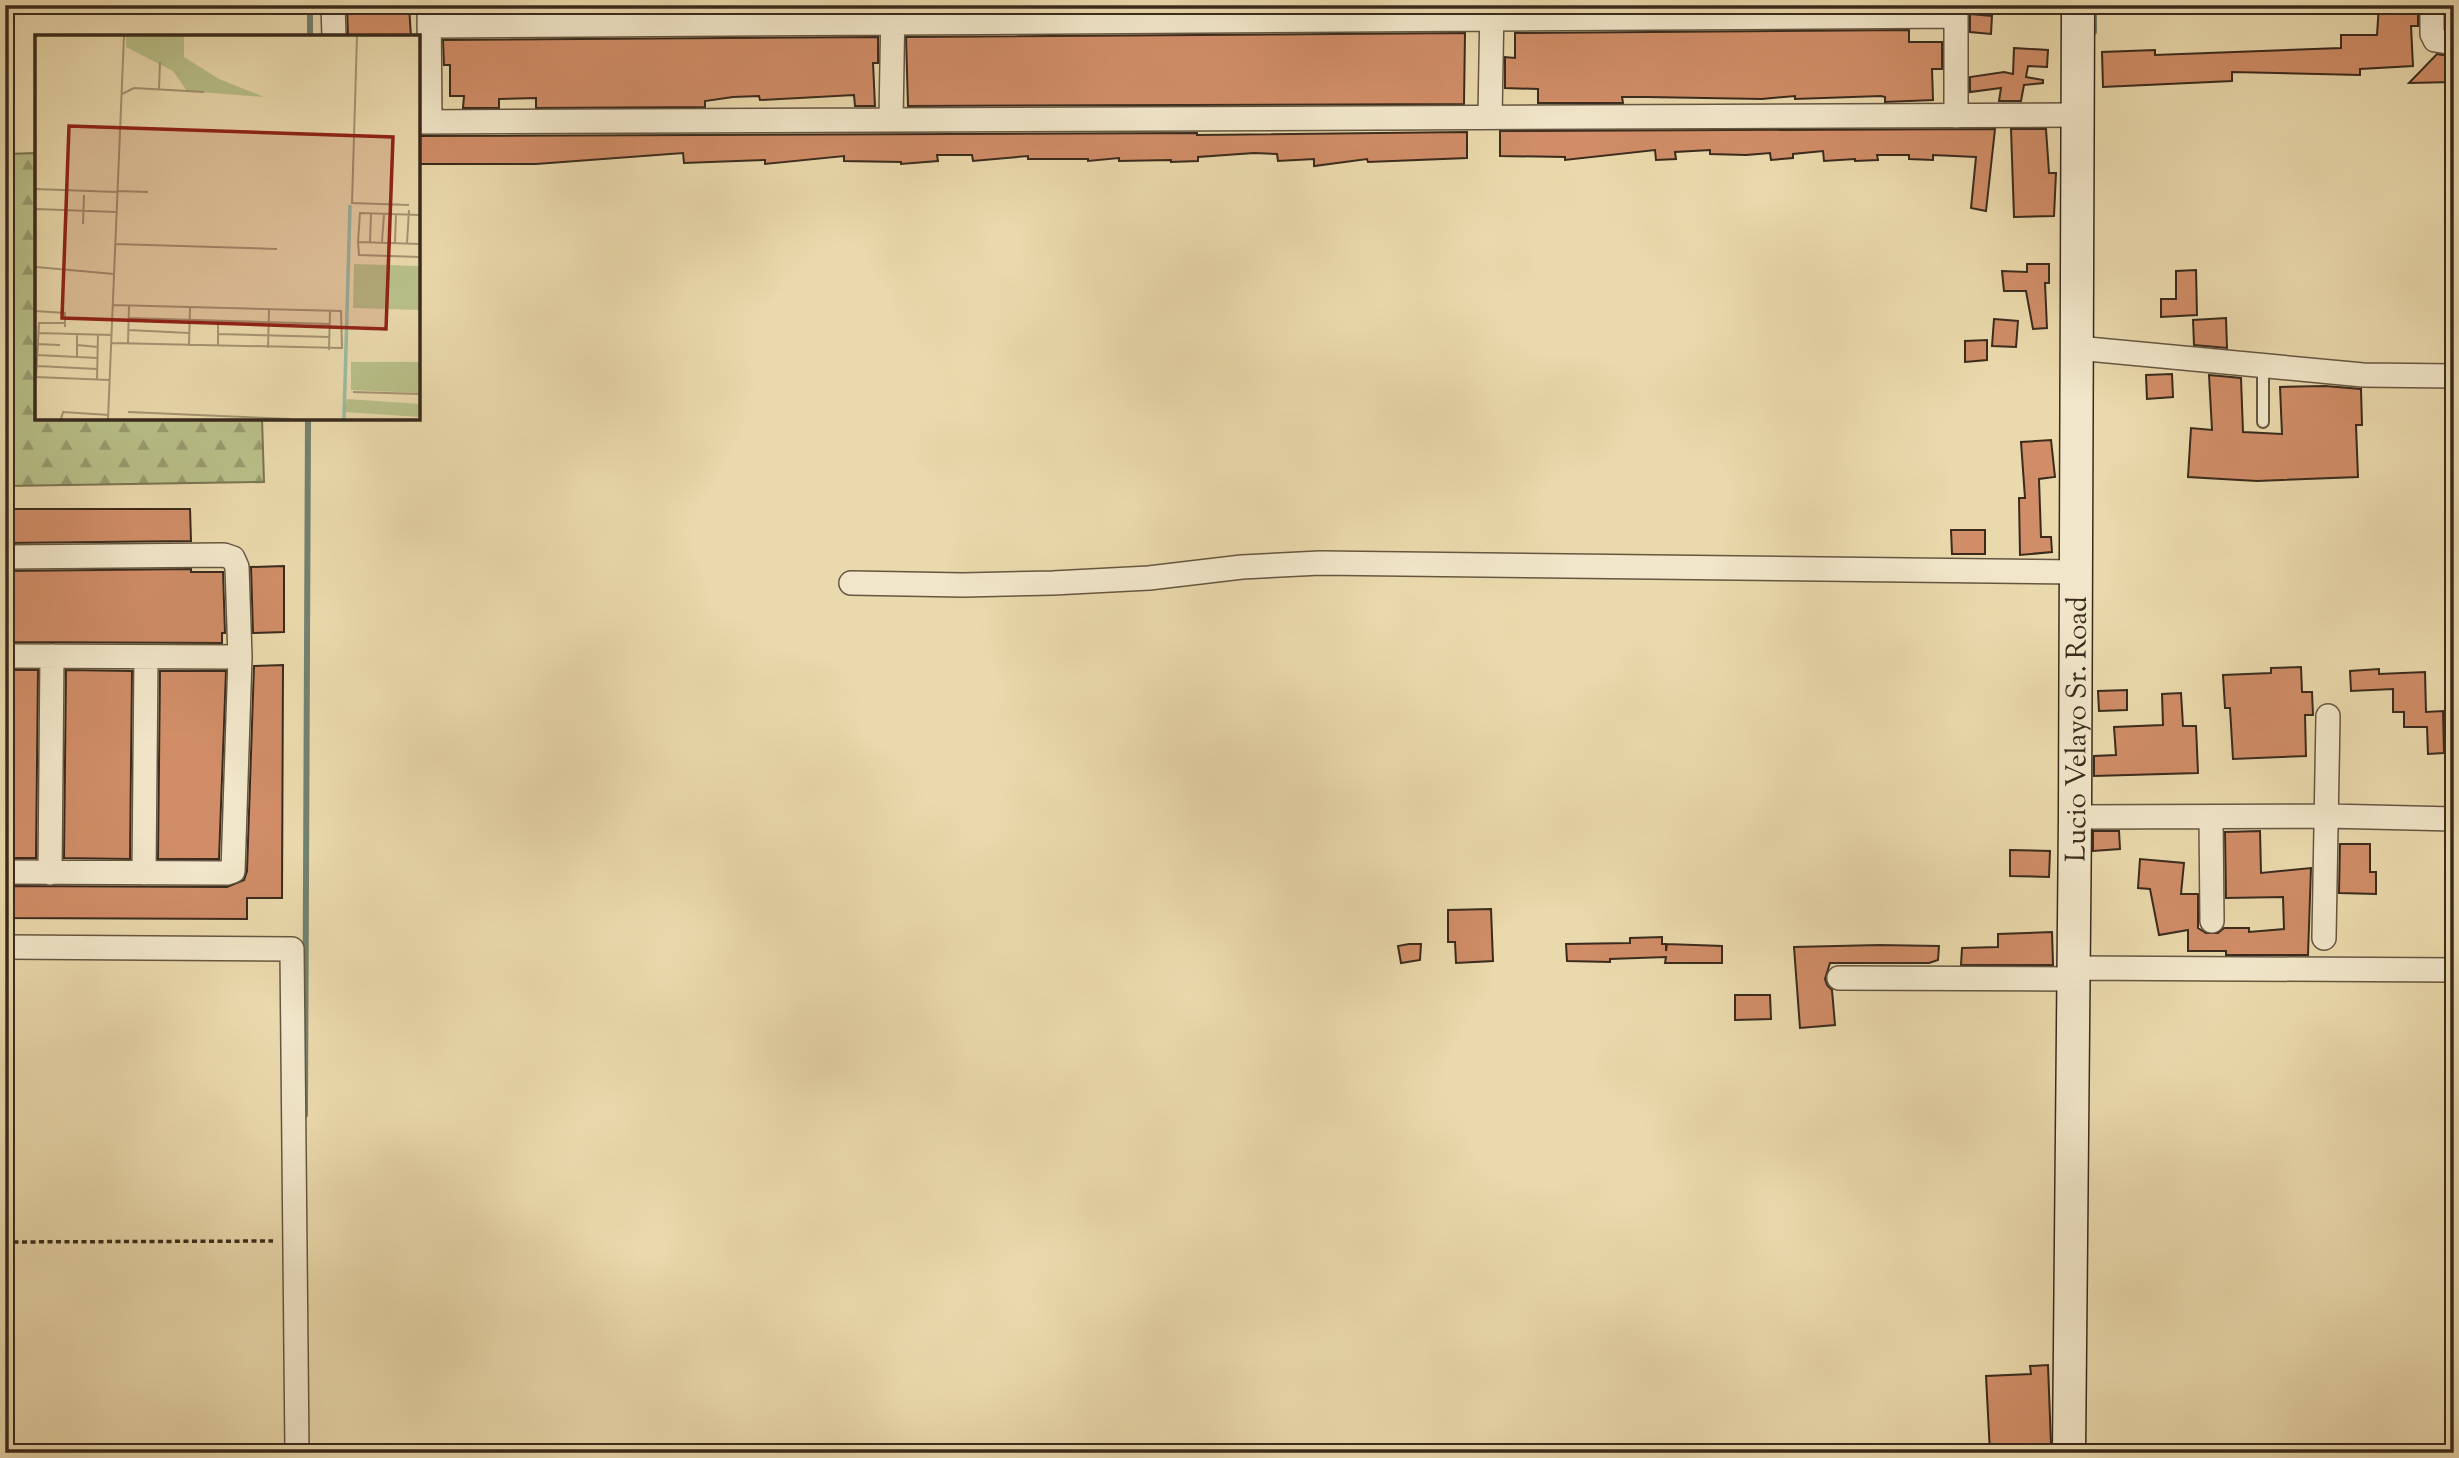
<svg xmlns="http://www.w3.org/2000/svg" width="2459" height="1458" viewBox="0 0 2459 1458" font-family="'Sorts Mill Goudy',serif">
<defs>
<pattern id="forest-firs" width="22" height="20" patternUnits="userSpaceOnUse" patternTransform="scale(1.75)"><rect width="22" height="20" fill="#b8bf88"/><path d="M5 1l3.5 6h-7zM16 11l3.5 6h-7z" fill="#979b6f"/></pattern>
</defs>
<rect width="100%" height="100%" fill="#ead9ac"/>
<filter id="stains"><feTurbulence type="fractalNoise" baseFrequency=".00286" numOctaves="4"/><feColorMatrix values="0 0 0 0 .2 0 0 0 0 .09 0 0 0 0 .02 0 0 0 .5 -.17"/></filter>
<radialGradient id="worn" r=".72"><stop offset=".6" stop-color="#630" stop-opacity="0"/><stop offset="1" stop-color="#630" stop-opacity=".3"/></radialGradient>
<!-- forest -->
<path fill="url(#forest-firs)" stroke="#797552" stroke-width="2" d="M37,153V418H262L264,482L5,486V154Z"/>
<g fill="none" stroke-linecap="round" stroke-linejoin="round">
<!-- stream -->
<path stroke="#72816f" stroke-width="6" d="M2094,32V5
M310,37V5
M305,1115L308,418"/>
</g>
<!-- building -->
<path fill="#d08d67" stroke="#3a2b1d" stroke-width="2" d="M347,5H409L411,37H348Z
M443,5H592V11L443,12Z
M648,5H840V9L648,11Z
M907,5H939V9H907Z
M996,5H1217L996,8Z
M2379,5H2418V26H2411L2413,66L2360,69V75L2232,72V81L2103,87L2102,52L2155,50V55L2341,48V35H2377Z
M2446,5H2454V25L2446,26Z
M1970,14L1992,16L1991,34L1970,32Z
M1909,30V42H1942V69H1932L1933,100L1885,102V97L1881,96L1795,99V96L1762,99L1647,97H1622L1623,103H1538V89L1505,88V57L1515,58V33Z
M1465,33L1464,104L908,106L906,37Z
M878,37V63H873L875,106H855L854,95L760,100L759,96L733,97L705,101V107L536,108V98L499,99V108H463L464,96H450V65H444L443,40Z
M2014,48L2048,50L2047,67L2028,66L2026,77L2043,80V83L2024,85L2021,101H1999L2001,88L1970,92V77L2004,72L2013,74Z
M2437,54L2454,57V82L2409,83Z
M1995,129L1986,211L1971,208L1976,157L1933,155V160L1909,159V155H1877L1878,160L1855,161V159L1824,161L1823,151L1793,154V158L1771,160L1770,153L1746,155L1710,154V150L1675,152L1676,159L1656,160L1655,150L1565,160V157L1500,156V131Z
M2011,129H2046L2049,173H2056L2054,216L2014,217Z
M1467,132V158L1368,162L1367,159L1314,166V159L1278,161L1277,154L1254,153L1198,157V161L1171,162V160L1119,161V158L1088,161V159H1028V156L973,161L972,155H937L938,161L901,164V162L844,161V156L765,164V160L684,163L683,153L536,164H418V136L1197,133V135Z
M2027,264H2049V283H2045L2047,328L2033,329L2026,291H2004L2002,271L2027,272Z
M2196,270L2197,315L2161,317V299H2176V271Z
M2226,318L2227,348L2194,345L2193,320Z
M1994,319L2018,321L2016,347L1992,346Z
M1987,340V360L1965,362V341Z
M2172,374L2173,397L2147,399L2146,375Z
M2209,375L2241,378L2243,432L2282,434L2280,387L2325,386L2361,389L2362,425H2356L2358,477L2257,481L2188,477L2191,428L2212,430Z
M2051,440L2055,477L2039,479L2041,537H2051L2052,552L2020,555L2019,498H2025L2021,442Z
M5,509H190L191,541L5,543Z
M1951,530H1985V554H1952Z
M284,566V632L253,633L251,567Z
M191,569V572H223L225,633H222V643L5,642V571Z
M283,665L282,898H247V919L5,918V886L227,887L244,880L247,871L254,666Z
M2301,667L2302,692H2312L2313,715H2305L2306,756L2233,759L2230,708H2225L2223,675L2271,673V668Z
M2379,669V674L2425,672L2426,712L2443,711L2444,753L2428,754L2427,727H2404V712H2393V689L2351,691L2350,671Z
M5,670H38L36,858H5Z
M66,670L132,671L130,859L64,858Z
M160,671H226L219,859H158Z
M2127,690V710L2099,711L2098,691Z
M2181,693L2183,726H2196L2198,773L2094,776V756L2116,755L2114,727L2163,725L2162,694Z
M2093,831H2119L2120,849L2093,851Z
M2260,831L2261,873L2311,868L2308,955H2226V951H2188V930L2159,935L2150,889L2138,888L2140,859L2184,863L2181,894H2198V928L2206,933H2218L2224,928H2249V932L2284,929L2283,897L2226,898L2225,832Z
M2340,844H2370V872H2376V894L2339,893Z
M2010,850L2050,851L2049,877L2010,876Z
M1491,909L1493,961L1456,963L1455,942H1448V910Z
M2052,932L2053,965H1961L1962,948L1998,947V934Z
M1662,937V944H1666V951L1667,944L1722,946V963H1665L1666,957L1610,959V962L1567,961L1566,944L1630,943V938Z
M1409,944H1421L1420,960L1401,963L1398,946Z
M1879,945L1939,946L1938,960L1929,963H1830L1825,979L1827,985L1832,990L1835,1025L1800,1028L1794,947Z
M1735,995H1770L1771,1019L1735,1020Z
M2048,1365L2051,1445L2030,1446L2031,1453H1990L1986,1376L2031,1374L2030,1366Z"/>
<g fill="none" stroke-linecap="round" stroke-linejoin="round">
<defs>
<path id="service" d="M2263,366V422"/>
<path id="minor" d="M333,5L334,37
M429,5L430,121
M2432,5V34L2435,40L2454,43
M429,26L1956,16
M1956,116V5
M1490,117L1492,5
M891,119L893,5
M418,122L2078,115
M2077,348L2363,375L2454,376
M5,557L224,555L233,558L237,567L240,657L233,871L227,873L5,872
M851,583L963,585L1053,583L1149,578L1242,567L1320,563L2077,572
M5,656L240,657
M2075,817L2328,816L2454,819
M2211,817L2212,921
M50,873L52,656
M144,873L146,658
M2324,938L2328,716
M5,947L292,949L297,1453
M2074,968L2454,970
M1839,978L2074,979"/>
<g id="secondary">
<path id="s1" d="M2069,1453L2075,817L2078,5"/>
</g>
</defs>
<!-- service casing -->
<use href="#service" stroke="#665641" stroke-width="14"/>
<!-- minor casing -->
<use href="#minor" stroke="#665641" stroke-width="26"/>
<!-- secondary casing -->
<use href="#secondary" stroke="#3a2b1d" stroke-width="35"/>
<!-- path -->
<path stroke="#3a2b1d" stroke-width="3.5" stroke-dasharray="5 3.5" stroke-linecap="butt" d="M5,1242L273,1241"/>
<!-- service -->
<use href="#service" stroke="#f1e6c9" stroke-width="10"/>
<!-- minor -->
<use href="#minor" stroke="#f1e6c9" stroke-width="23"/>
<!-- secondary -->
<use href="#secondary" stroke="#f1e6c9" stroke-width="32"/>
</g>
<g text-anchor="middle" stroke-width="5" stroke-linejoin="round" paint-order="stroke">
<!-- street labels -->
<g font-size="28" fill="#3a2b1d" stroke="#f1e6c9">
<text dy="10" stroke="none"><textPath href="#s1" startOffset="724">Lucio Velayo Sr. Road</textPath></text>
</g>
</g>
<!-- overview -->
<g transform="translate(35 35)">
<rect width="385" height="385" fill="#ead9ac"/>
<path d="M316,327H385V358L316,355ZM312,364L385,369V382L310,377Z" fill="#b8bf88"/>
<path d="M91,1H149V22L184,44L229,62L152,56L138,36L91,12ZM319,229L385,231V275L318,273Z" fill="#b8bf88"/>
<path fill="none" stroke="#98bba5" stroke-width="3.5" d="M309,384L315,170"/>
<path fill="none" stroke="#a49373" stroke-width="2" d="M322,1L317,168L374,170M124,54L125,27M87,59L99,53L169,57M0,154L82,157M82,156L113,157M0,160V189M1,174L81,177M385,180L325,178L323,207L324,220L385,222M31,186L32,161M48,189L49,160M323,207L385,209M335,207L336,178M347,207L349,179M360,208L361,180M372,208L374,175M80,209L242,214M1,232L79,239M0,276L30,278V292M93,283L295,289M93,295L154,298M3,298L77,300M183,299L295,302M77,308L307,313L306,276L78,270M93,308L94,270M2,309L25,310M42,310L63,312M154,311L155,272M183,311V286M233,313L234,275M294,315L295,276M2,320L63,323M42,322V298M2,331L62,334M0,342L75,345M1,342L4,288H30M62,345L63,299M318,357L385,359M93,377L256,384M26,384L28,377L74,380M73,384L89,1"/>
<path fill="#8f2418" fill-opacity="0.15" stroke="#8f2418" stroke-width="3.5" d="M34,91L358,102L351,294L27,283Z"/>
<rect width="385" height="385" fill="none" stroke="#3a2b1d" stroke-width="3.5"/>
</g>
<!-- margin -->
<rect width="2459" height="1458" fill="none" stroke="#ead9ac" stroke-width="28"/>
<rect x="7" y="7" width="2445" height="1444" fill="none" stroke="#3a2b1d" stroke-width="3.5"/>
<rect x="14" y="14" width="2431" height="1430" fill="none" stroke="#3a2b1d" stroke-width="2"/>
<rect width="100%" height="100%" filter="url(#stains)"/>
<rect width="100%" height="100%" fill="url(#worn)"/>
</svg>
